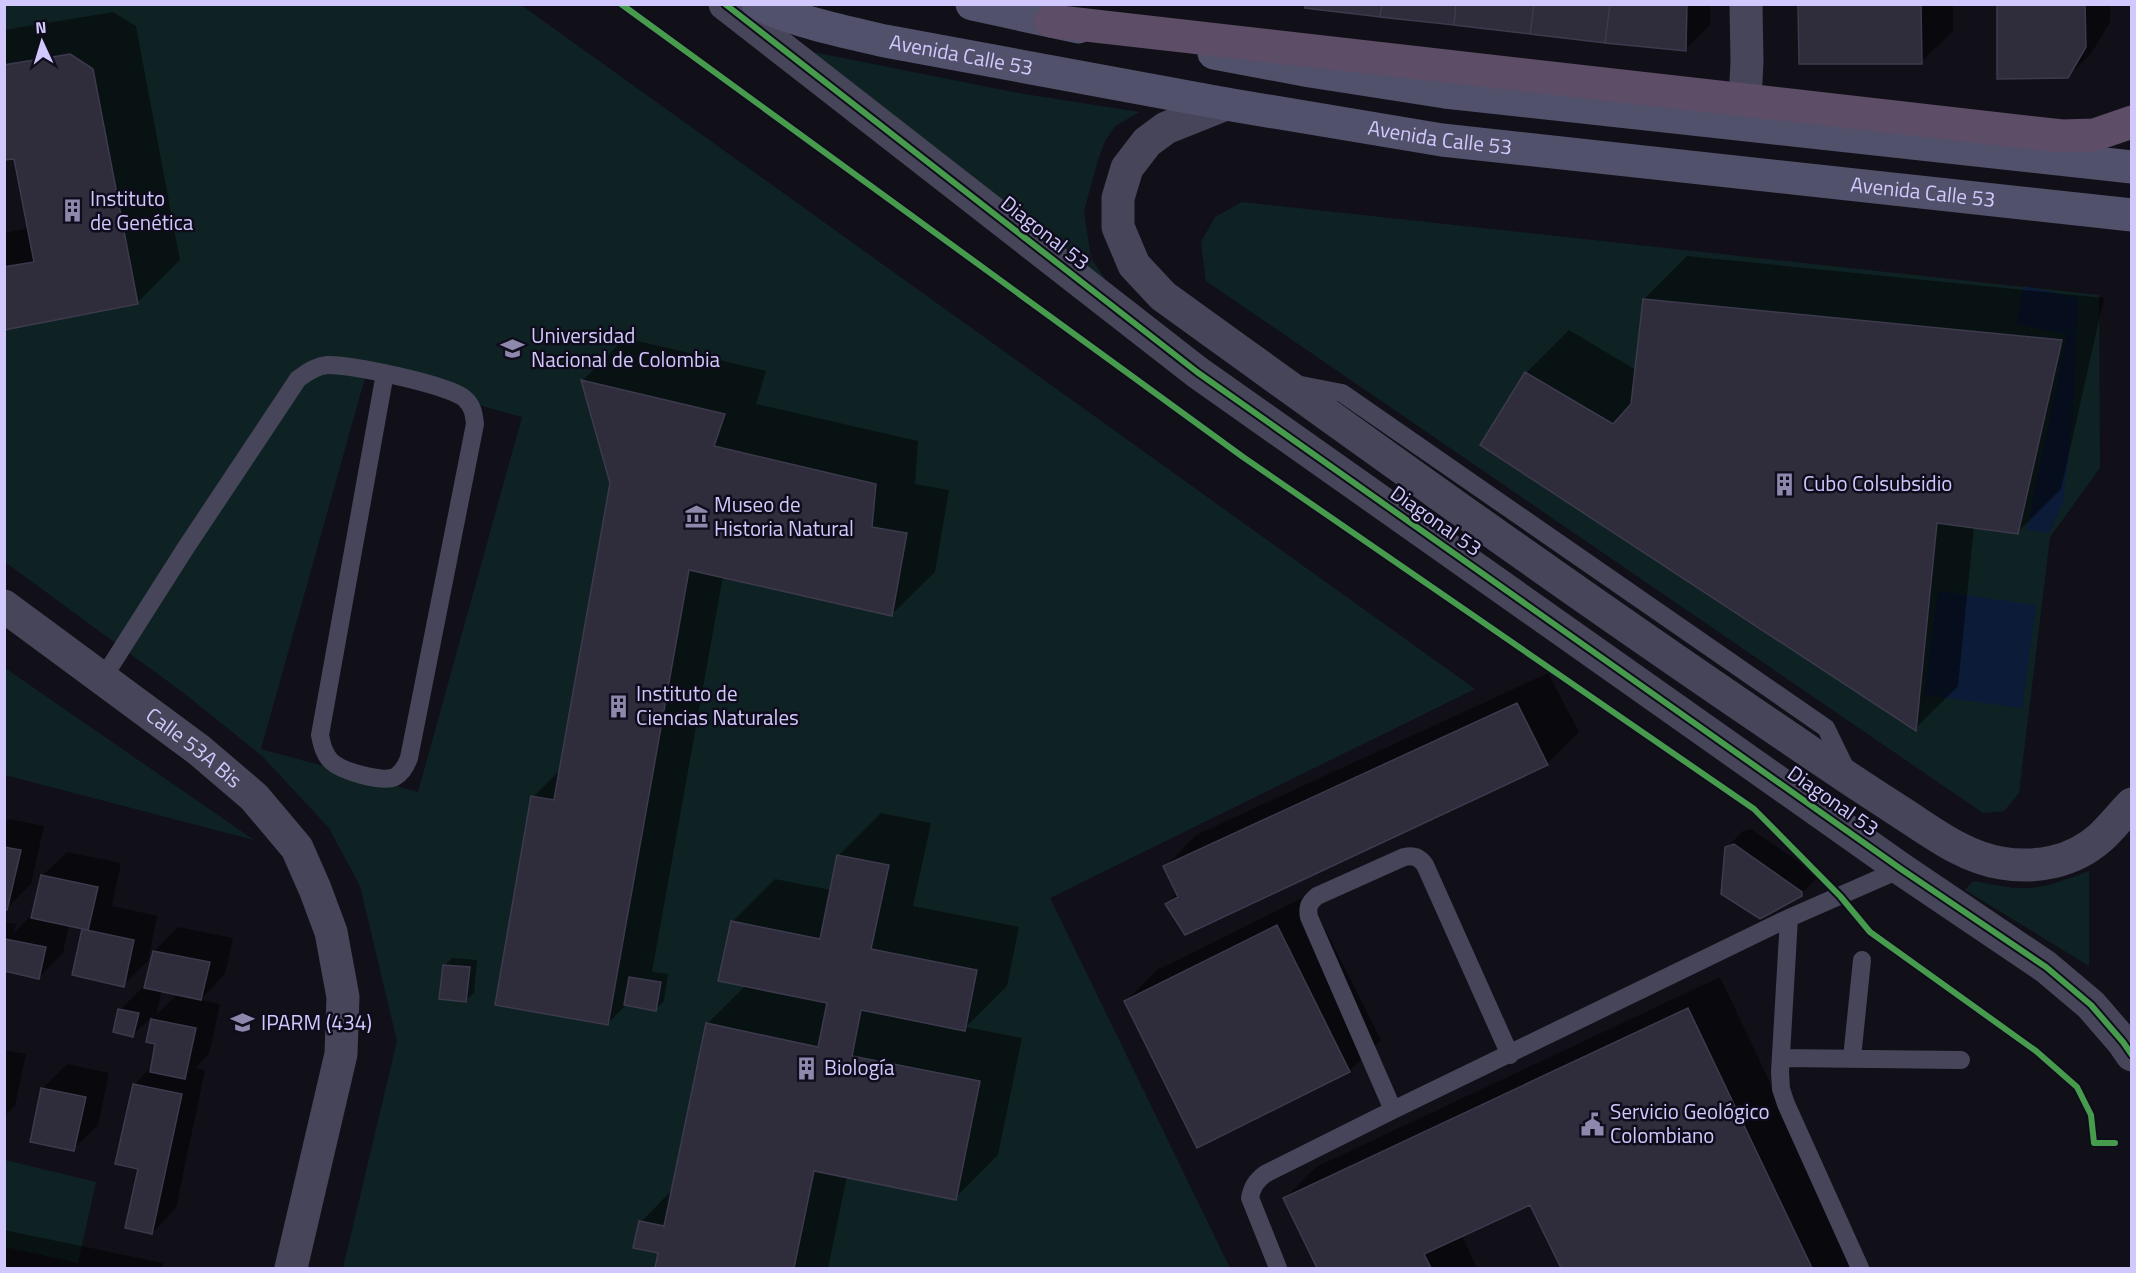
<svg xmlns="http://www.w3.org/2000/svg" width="2136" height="1273" viewBox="0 0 2136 1273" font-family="'Titillium Web',sans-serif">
<rect width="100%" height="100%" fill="#111018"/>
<!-- green -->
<path fill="#0f2223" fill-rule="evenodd" d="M5,5H521L1475,689L1050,898L1230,1268H794L814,1171L956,1199L980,1081L852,1056L861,1010L965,1031L977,970L871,949L889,866L837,855L820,939L731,921L718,981L827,1003L818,1047L706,1024L664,1226L639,1221L634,1248L658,1253L655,1268H343L397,1041L360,886L329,828L262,756L185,694L5,562V330L138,304L93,69L69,54L5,65ZM366,374L522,417L418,792L261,749ZM714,446L876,484L872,527L907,533L892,616L689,570L608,1025L495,1005L531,797L554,800L610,483ZM630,977L661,982L656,1011L624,1005Z
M808,51L1018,93L1140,112L1115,126L1105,141L1098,160L1084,211L1091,258L1121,302Z
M1242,202L2099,295L2100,468L2050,537L2019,793L2004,811L1983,813L1206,281L1201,242L1215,217Z
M5,668L254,840L5,775Z
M2089,871V966L1965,890L1973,881C1991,884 2010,889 2029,888C2049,887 2070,878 2089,871Z
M5,1160L96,1182L78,1263L5,1247Z"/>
<!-- water -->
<path fill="#0c1b38" d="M2024,286L2078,298L2073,413L2063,504L2049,533L2027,530L2067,334L2016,324Z
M1938,591L2036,605L2022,708L1924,695Z"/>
<!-- shadow -->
<path fill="#0007" fill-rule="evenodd" d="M1292,4H1710V25L1686,49Z
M1800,4H1953V31L1921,62Z
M1998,4H2110V22L2092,52L2068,77Z
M113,12L136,26L180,260L137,303L4,329V233L29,228L15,157L4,159V30Z
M1687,256L2104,298L2061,489L2018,532L1974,526L1958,686L1915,729L1526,373L1569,330L1636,370L1644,299Z
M625,338L766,371L756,404L918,441L915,484L949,490L935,572L892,614L723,576L652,972L668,974L664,1001L656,1009L627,1004L608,1023L533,797L561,769L612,483L583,380Z
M1548,673L1579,732L1547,764L1166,904L1178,893L1165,867L1196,835Z
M881,813L931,823L913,906L1019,927L1007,986L966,1027L1022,1038L998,1155L955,1198L847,1176L828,1268H656L659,1252L641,1222L673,1189L707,1024L746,985L732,922L775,879L831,890L838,856Z
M9,819L44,826L31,884L7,908H4V824Z
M1751,829L1818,875L1817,878L1801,894L1726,848L1743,831Z
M67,852L121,863L112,906L157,916L148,961L123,985L74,974L84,927L69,924L63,953L39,977L4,970V922L16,924L14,933L31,915L33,916L42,876Z
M1308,895L1381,1040L1349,1071L1125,1002L1157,970Z
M178,927L233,938L225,974L200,1000L220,1004L209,1054L195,1068L205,1070L176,1208L152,1233L140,1167L134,1085L152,1066L157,1043L148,1041L153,1015L133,1035L120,1010L144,986H146L154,951ZM162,990L178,994L156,1015Z
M452,958L477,960L474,993L466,1000L444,966Z
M1720,977L1858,1268H1563L1531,1203L1462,1236L1477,1268H1318L1285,1198L1316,1167Z
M4,1050L26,1054L15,1106L4,1116Z
M67,1064L109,1073L98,1125L73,1149L43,1088Z
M4,1230L163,1263L162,1268H4Z"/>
<!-- building -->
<path fill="#2f2c3c" stroke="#3d3a4d" stroke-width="1.5" d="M1305,4H1382L1380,17L1305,8Z
M1382,4H1456L1454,25L1380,17Z
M1456,4H1534L1530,34L1454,25Z
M1534,4H1610L1605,43L1530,34Z
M1610,4H1687L1686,51L1605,43Z
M1798,4H1921L1922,64H1799Z
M1997,4H2085L2086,47L2068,78L1997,79Z
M70,54L93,69L138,304L4,330V267L34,262L14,159L4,160V65Z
M1643,299L2062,340L2018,534L1937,523L1916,731L1480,445L1525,372L1613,424L1631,404Z
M581,380L725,414L714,446L876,484L872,527L907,533L892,616L689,570L608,1025L495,1005L531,796L554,800L610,483Z
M1517,703L1548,765L1185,935L1165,904L1178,897L1163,866Z
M1734,844L1802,892V896L1760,919L1721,894L1725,847Z
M4,847L21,850L7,910L4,909Z
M837,855L889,865L871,949L977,970L965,1031L861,1010L852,1056L980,1081L956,1200L814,1171L794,1268H655L658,1253L633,1248L639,1221L664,1226L706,1023L818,1047L827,1003L718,981L731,921L820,939Z
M41,875L98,887L88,930L31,918Z
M1277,925L1350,1072L1197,1148L1124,1001Z
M82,929L134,940L124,987L72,975Z
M5,939L46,947L39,979L4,971Z
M153,951L210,962L201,1000L144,988Z
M443,965L470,967L466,1002L439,999Z
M629,977L661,982L656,1011L624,1005Z
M1688,1008L1812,1268H1561L1530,1205L1424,1254L1431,1268H1317L1283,1198Z
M118,1009L139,1013L133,1037L113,1032Z
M151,1019L196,1028L185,1079L150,1072L155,1044L146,1042Z
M133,1084L182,1094L152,1234L125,1228L138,1169L115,1164Z
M41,1088L86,1097L74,1151L30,1142Z"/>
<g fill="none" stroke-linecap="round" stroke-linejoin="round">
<!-- service -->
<path stroke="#464559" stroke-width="18" d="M1296,384L1342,393L1826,728L1847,771
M103,678L185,549L298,379C307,372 316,366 327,365C349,364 451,385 465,399C473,406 474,415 475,424L409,758C406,766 402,773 395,777C382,783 341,771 331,761C324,754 322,745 320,735L385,373
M1789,918L1780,1072L1781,1089L1786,1104L1860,1268
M1510,1055L1425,865C1419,857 1414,855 1404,857L1317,896C1309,903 1307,907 1309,917L1393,1110L1789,918L1901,869
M1781,1058L1961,1060
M1852,1058L1862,960
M1278,1268L1250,1198C1252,1187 1256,1181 1265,1174L1393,1110"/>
<!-- minor -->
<g stroke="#464559" stroke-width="33">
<path d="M1745,100L1747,62L1746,4"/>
<path id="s1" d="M4,606L199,750L254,797L297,848L315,889L331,932L343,997L341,1054L291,1268"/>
</g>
<!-- tertiary -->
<path stroke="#464559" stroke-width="33" d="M725,4L1197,372L1901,869L2046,967L2091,1005L2123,1042L2132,1055
M1226,104L1166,128L1147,142L1127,168L1118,198V227L1134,265L1163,296C1369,445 1575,593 1785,735C1824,762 1863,788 1902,813C1933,833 1964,857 2001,863C2036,869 2073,862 2100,838C2111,828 2121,815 2132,804"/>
<!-- secondary -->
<g stroke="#52516c" stroke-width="33">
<path id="s2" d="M758,4C798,22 842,31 885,41L1226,104L1442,140L2132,215"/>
<path d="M972,4L1078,27"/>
<path d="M1214,53L1310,71L1445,92L2132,167"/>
</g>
<!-- trunk -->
<path stroke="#5e4d66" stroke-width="33" d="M1051,21L2062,136L2094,135L2132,122"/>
<defs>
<path id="cycleway" d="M621,4L1243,457L1754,809L1840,896L1870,932L2036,1051L2077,1087L2091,1115L2094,1143H2115
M725,4L1197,372L1901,869L2046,967L2091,1005L2123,1042L2132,1055"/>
</defs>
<!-- cycleway casing -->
<use href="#cycleway" stroke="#0f0c1c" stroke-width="10"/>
<!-- cycleway -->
<use href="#cycleway" stroke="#469c4c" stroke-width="6"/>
</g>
<!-- icons -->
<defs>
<symbol id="building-bare" viewBox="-9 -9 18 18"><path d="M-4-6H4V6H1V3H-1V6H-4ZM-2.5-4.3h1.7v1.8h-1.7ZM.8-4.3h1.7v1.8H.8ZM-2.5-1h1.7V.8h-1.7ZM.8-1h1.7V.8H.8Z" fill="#8e88ad" stroke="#0f0c1c" stroke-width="2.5" paint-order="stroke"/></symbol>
<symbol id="university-bare" viewBox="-9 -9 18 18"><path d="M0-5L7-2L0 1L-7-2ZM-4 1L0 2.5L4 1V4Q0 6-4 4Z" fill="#8e88ad" stroke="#0f0c1c" stroke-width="2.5" paint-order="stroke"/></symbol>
<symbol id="museum-bare" viewBox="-9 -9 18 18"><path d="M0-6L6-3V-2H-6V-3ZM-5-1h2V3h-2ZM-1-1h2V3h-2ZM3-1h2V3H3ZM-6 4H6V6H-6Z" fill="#8e88ad" stroke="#0f0c1c" stroke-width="2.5" paint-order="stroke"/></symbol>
<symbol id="school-bare" viewBox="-9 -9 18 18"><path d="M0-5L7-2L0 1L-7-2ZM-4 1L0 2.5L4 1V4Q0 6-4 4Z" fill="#8e88ad" stroke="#0f0c1c" stroke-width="2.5" paint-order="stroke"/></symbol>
<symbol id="civic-bare" viewBox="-9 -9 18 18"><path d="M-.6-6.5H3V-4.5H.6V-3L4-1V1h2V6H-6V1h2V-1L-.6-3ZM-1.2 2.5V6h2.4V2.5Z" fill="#8e88ad" stroke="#0f0c1c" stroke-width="2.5" paint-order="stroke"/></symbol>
</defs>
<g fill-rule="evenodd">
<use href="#building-bare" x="56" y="194" width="33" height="33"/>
<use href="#university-bare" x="496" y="332" width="33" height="33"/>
<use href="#building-bare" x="1768" y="468" width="33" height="33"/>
<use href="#museum-bare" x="680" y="500" width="33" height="33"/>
<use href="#building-bare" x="602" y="690" width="33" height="33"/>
<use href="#school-bare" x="226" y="1006" width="33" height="33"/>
<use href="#building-bare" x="790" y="1052" width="33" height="33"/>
<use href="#civic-bare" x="1576" y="1108" width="33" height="33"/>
</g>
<g text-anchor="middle" stroke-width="5" stroke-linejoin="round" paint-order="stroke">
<!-- street labels -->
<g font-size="21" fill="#d1c9fd" stroke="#0f0c1c">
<text dy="7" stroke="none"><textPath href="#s2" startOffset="210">Avenida Calle 53</textPath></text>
<text dy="7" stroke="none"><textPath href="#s2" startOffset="696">Avenida Calle 53</textPath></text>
<text dy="7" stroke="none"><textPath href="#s2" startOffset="1182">Avenida Calle 53</textPath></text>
<text transform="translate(1045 233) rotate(38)" y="7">Diagonal 53</text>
<text transform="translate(1436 521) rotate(35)" y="7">Diagonal 53</text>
<text dy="7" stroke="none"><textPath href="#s1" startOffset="237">Calle 53A Bis</textPath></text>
<text transform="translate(1833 801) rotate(35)" y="7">Diagonal 53</text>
</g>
<!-- poi labels -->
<g font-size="21" fill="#d1c9fd" stroke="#0f0c1c" text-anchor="start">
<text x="90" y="206">Instituto<tspan x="90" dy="24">de Genética</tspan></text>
<text x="531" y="343">Universidad<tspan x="531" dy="24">Nacional de Colombia</tspan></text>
<text x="1803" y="491">Cubo Colsubsidio</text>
<text x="714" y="512">Museo de<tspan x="714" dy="24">Historia Natural</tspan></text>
<text x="636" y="701">Instituto de<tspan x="636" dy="24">Ciencias Naturales</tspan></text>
<text x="261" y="1030">IPARM (434)</text>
<text x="824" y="1075">Biología</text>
<text x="1610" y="1119">Servicio Geológico<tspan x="1610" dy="24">Colombiano</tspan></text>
</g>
</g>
<!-- border -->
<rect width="2136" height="1273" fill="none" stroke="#d1c9fd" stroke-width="12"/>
<!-- north arrow -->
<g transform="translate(42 42) rotate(356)" stroke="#0f0c1c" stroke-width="4.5" paint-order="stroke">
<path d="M0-4.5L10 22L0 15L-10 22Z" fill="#d1c9fd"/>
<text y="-9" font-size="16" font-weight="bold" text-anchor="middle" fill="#d1c9fd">N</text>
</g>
</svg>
